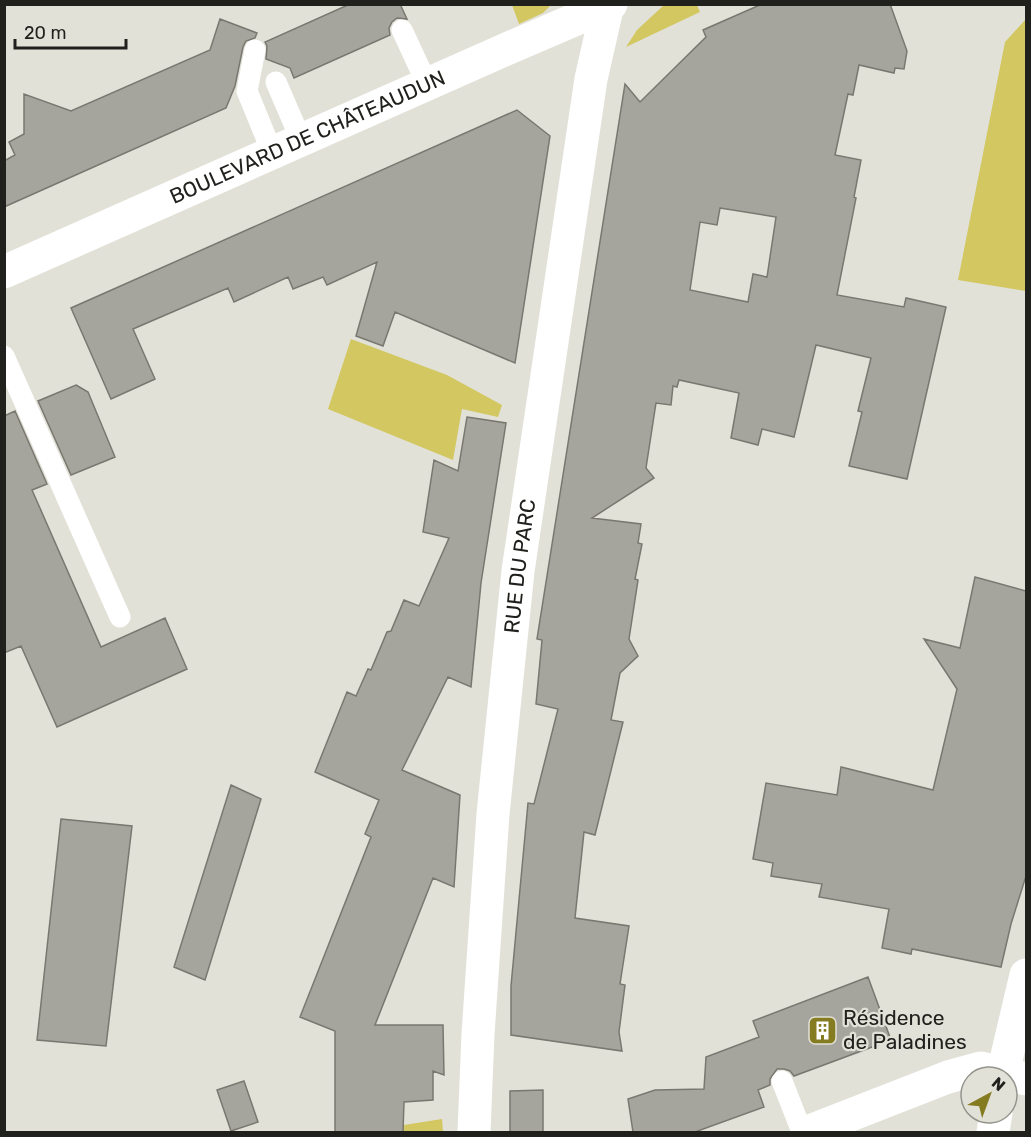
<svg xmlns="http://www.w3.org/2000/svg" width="1031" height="1137" viewBox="0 0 1031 1137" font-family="Rubik,sans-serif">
<rect width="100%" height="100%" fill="#e2e1d8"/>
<!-- green -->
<path fill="#d2c760" d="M512,5H551L543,13L519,24Z
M664,5H697L700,12L626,47L637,30Z
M1026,19V291L958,280L1005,42Z
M351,339L447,375L502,405L498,417L462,409L453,460L328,409Z
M442,1119L443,1132H388L387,1130L404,1125Z"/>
<!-- building -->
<path fill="#a6a59d" stroke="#797870" stroke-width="1.5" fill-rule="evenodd" d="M350,4H400L407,19L397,18L392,22L389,28L390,35L294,78L290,68L266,59L267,46L265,42Z
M762,4H890L907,51L904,69L895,68L894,73L859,65L853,95L848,94L835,155L861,160L854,197L856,198L837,295L904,307L906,298L946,307L912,457L907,479L849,466L862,412L858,411L871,358L816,345L794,437L762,429L758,445L731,438L739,393L679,380L677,387L673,386L671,405L656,403L646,468L654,478L592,518L641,524L638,543L642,544L635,579L638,580L629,639L638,656L620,673L611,720L623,722L595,835L584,832L575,918L629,926L620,984L625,985L619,1032L622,1051L511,1035V986L528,803L534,804L558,709L536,704L542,640L537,639L625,84L640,102L706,37L703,30ZM720,208L776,217L767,277L753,274L748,302L690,290L700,222L717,225Z
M220,19L257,33L255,38L246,41L243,47L235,86L226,108L4,207V161L15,155L9,142L24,134V94L71,111L210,50Z
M517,110L550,136L515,363L395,312L383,346L356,336L377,262L327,285L323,277L293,289L288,277L234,302L228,288L133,329L155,379L111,399L71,308Z
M76,385L88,392L115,457L71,475L38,401Z
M15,411L47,484L32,490L101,647L165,618L187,669L57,727L21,646L4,653V416Z
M467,417L506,423L481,583L471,687L448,677L402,770L460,795L454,887L433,878L375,1025H443L444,1075L433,1071V1100L404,1102L403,1132H335V1031L300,1017L371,837L365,834L379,800L315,772L347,692L356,696L368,669L371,670L387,632L391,631L404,600L419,606L449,538L423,532L434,460L458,471Z
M975,577L1026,591V876L1011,924L1001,967L912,949L911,954L882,948L889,909L819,897L822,884L771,876L773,863L753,859L766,783L837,795L841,767L933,790L957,689L924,639L960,648Z
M231,785L261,799L205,980L174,967Z
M61,819L132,826L106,1046L37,1040Z
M868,977L891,1040L794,1076L790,1071L784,1069H777L770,1079V1085L758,1090L764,1107L695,1132H633L628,1099L655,1090L704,1089L706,1057L759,1037L753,1021Z
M244,1081L258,1122L231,1131L217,1090Z
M543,1090V1132H510V1091Z"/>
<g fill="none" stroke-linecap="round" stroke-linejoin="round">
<!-- service -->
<path stroke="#fff" stroke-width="21" d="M402,30L427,84
M255,50L247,91L272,152
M276,82L301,140
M4,356L120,617
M782,1081L802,1132"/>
<!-- minor -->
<g stroke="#fff" stroke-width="33">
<path d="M1002,1077L1026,975"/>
<path id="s1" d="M474,1132L478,1034L493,814L518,571L591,79L608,4"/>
<path d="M807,1132L948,1077L981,1068L1026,1079"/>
<path d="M993,1132L996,1113"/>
</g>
<!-- secondary -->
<path stroke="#fff" stroke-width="33" id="s2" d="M4,272L502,51L611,4"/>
</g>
<!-- icons -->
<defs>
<symbol id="building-square" viewBox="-11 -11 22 22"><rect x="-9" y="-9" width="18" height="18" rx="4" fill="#857b21" stroke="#e2e1d8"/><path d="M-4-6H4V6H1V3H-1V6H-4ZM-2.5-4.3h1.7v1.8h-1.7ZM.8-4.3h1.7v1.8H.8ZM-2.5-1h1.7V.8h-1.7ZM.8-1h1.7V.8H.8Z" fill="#fff"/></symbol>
</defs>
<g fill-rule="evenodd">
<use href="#building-square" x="806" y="1014" width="33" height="33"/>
</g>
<g text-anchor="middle" stroke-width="4.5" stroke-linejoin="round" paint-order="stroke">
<!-- street labels -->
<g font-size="21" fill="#20201d" stroke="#e2e1d8">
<text dy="7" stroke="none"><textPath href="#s2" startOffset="332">BOULEVARD DE CHÂTEAUDUN</textPath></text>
<text dy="7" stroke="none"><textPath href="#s1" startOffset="568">RUE DU PARC</textPath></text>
</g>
<!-- poi labels -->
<g font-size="21" fill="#20201d" stroke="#e2e1d8" text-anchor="start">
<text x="843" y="1025">Résidence<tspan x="843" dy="24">de Paladines</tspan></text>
</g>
</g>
<!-- border -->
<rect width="1031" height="1137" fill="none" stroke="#20201d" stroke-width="12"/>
<!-- north arrow -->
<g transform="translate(989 1095) rotate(41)"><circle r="28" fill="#e2e1d8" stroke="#94948d" stroke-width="1.5"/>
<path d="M0-4.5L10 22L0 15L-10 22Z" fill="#857b21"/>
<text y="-9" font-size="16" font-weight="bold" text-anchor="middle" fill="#20201d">N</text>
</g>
<!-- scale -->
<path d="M15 39v9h111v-9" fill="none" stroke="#20201d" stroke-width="3"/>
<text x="24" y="39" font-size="18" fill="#20201d" stroke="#e2e1d8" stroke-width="4.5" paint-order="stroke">20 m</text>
</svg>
